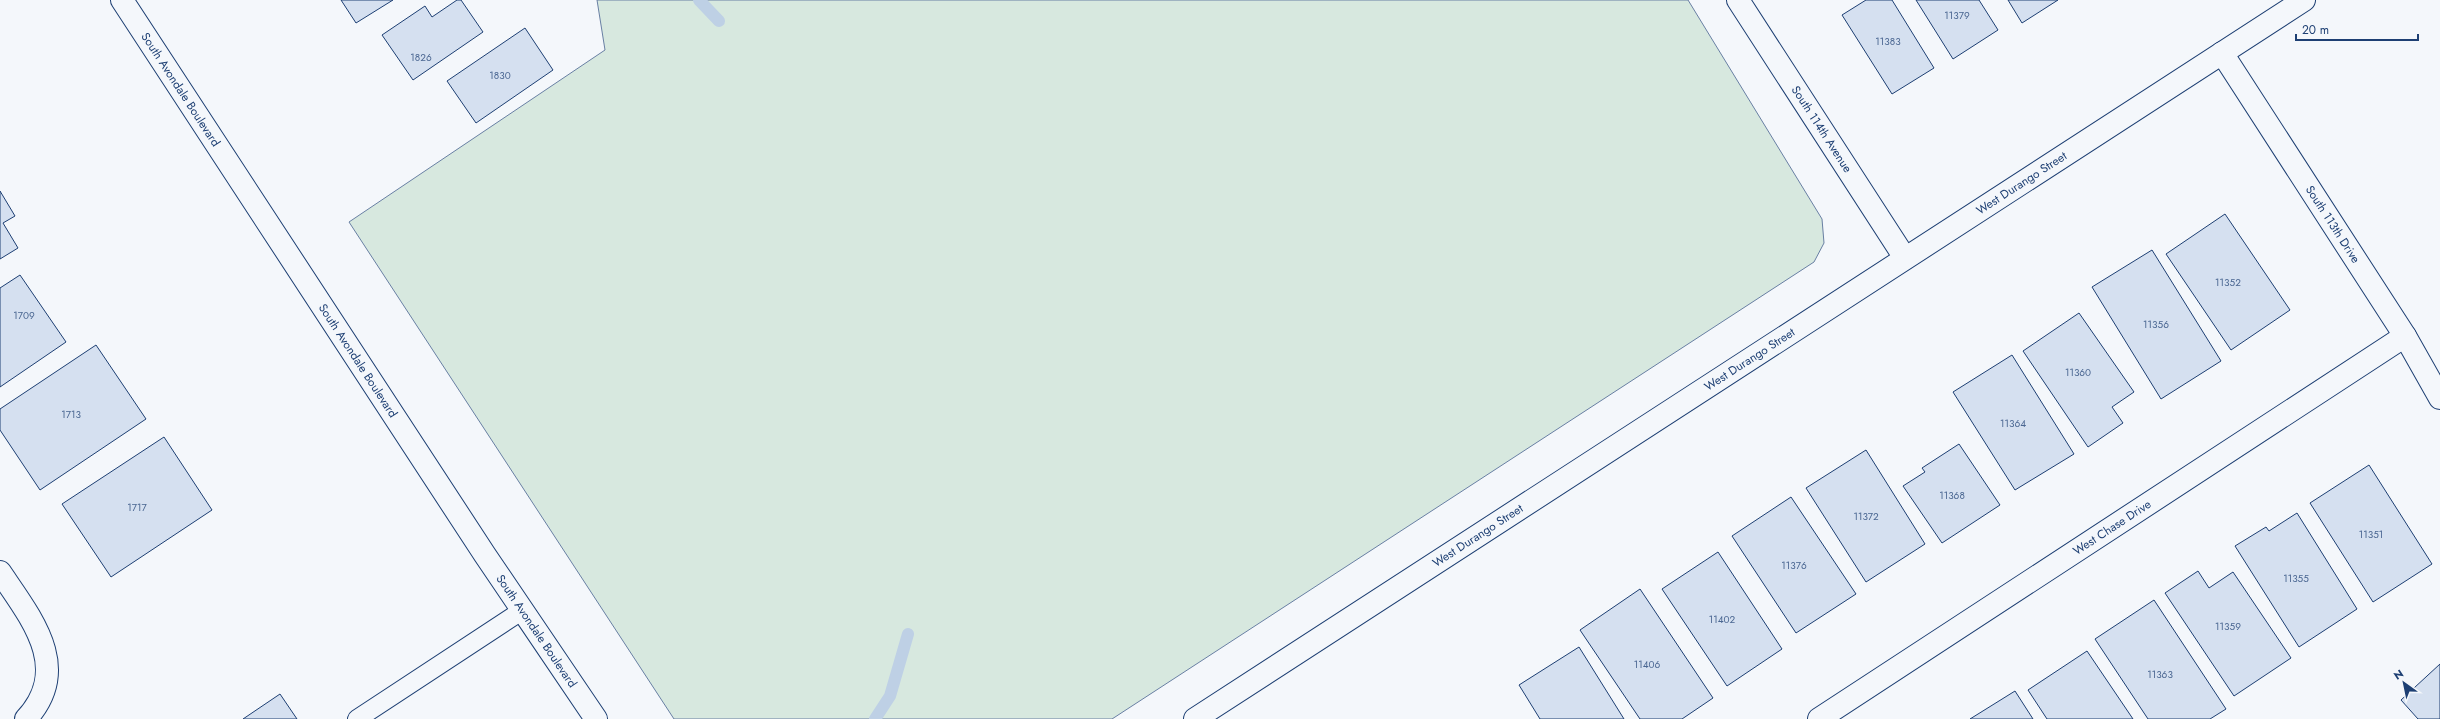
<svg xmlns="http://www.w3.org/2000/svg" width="2440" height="719" viewBox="0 0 2440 719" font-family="Jost,sans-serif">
<rect width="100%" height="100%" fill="#f4f7fb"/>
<!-- green -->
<path fill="#d7e8df" stroke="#687fa3" d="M597,0H1688L1822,219L1824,243L1814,262L1112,719H674L349,222L605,50Z"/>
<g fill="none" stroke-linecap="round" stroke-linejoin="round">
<!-- stream -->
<path stroke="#bed0e5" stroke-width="12" d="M699,0L719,21
M875,719L890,696L908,634"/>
</g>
<!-- building -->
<path fill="#d5e0f0" stroke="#1d3f73" d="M341,0H393L356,23Z
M457,0H461L483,32L413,80L382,35L425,6L432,17Z
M1866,0H1892L1934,68L1892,94L1842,15Z
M1916,0H1979L1998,30L1953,59Z
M2008,0H2058L2022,23Z
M525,28L553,70L476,123L447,81Z
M0,191L15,216L3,223L18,248L0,259Z
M2225,214L2290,310L2231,350L2166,254Z
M2152,250L2221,361L2161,399L2092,287Z
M20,275L66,342L0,387V288Z
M2079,313L2134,392L2112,407L2123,423L2088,447L2023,351Z
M96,345L146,419L40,490L0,430V409Z
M2012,355L2074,454L2015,490L1953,392Z
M164,437L212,510L111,577L62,504Z
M1959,444L2000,505L1942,543L1903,486L1925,472L1922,468Z
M1866,450L1925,544L1866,582L1806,488Z
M2369,465L2432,564L2373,602L2310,503Z
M1791,497L1856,594L1796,633L1732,536Z
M2297,513L2357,609L2299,647L2235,546L2266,527L2269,531Z
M1718,552L1782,649L1727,686L1662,589Z
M2198,571L2209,588L2233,572L2291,658L2234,696L2165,593Z
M1640,589L1713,698L1682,719H1640L1580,630Z
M2154,600L2226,709L2210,719H2148L2095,639Z
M1579,647L1624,719H1540L1519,685Z
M2087,651L2133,719H2047L2028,690Z
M2440,664V719H2418L2401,700Z
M2015,691L2033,719H1970Z
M280,694L297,719H243Z"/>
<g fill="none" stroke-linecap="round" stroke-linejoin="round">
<defs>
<path id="lane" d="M357,719L523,610"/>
<g id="street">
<path id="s1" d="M1738,0L1905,258"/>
<path id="s2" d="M2222,53L2405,336L2440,398"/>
<path d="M0,572C31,618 73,668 26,719"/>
<path id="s3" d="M1819,719L2405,336"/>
</g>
<g id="secondary">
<path id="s4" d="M122,0L485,555L596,719"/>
<path id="s5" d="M1195,719L2304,0"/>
</g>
</defs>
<!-- lane casing -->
<use href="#lane" stroke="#1d3f73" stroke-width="20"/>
<!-- street casing -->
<use href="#street" stroke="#1d3f73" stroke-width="24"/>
<!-- secondary casing -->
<use href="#secondary" stroke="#1d3f73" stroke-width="24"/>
<!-- lane -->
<use href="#lane" stroke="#f4f7fb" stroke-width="18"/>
<!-- street -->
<use href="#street" stroke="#f4f7fb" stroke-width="22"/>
<!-- secondary -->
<use href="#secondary" stroke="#f4f7fb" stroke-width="22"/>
</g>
<g text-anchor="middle" stroke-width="3" stroke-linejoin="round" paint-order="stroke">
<!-- number labels -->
<g font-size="10" fill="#4b6792">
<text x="1957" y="19">11379</text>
<text x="1888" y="45">11383</text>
<text x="421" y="61">1826</text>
<text x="500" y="79">1830</text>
<text x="2228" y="286">11352</text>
<text x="24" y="319">1709</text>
<text x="2156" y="328">11356</text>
<text x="2078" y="376">11360</text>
<text x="71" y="418">1713</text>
<text x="2013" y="427">11364</text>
<text x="1952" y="499">11368</text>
<text x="137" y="511">1717</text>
<text x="1866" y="520">11372</text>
<text x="2371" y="538">11351</text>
<text x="1794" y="569">11376</text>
<text x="2296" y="582">11355</text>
<text x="1722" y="623">11402</text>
<text x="2228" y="630">11359</text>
<text x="1647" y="668">11406</text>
<text x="2160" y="678">11363</text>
</g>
<!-- street labels -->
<g font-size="12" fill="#1d3f73" stroke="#f4f7fb">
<text dy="4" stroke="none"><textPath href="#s4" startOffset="107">South Avondale Boulevard</textPath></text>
<text dy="4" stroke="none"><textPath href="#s1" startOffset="154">South 114th Avenue</textPath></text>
<text dy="4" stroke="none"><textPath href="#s5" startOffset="985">West Durango Street</textPath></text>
<text dy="4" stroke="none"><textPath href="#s2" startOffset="204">South 113th Drive</textPath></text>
<text dy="4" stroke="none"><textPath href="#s5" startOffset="661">West Durango Street</textPath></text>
<text dy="4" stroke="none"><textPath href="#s4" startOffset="431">South Avondale Boulevard</textPath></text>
<text dy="4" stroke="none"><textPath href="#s3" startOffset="350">West Chase Drive</textPath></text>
<text dy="4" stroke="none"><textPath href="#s5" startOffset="337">West Durango Street</textPath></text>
<text dy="4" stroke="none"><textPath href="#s4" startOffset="755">South Avondale Boulevard</textPath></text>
</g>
</g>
<!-- north arrow -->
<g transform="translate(2404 683) rotate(327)" stroke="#f4f7fb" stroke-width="3" paint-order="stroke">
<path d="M0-3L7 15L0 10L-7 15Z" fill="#1d3f73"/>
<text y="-6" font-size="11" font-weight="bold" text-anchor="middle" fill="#1d3f73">N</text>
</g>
<!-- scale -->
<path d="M2296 34v6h122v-6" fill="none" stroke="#1d3f73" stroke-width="2"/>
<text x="2302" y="34" font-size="12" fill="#1d3f73" stroke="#f4f7fb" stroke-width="3" paint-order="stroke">20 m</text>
</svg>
